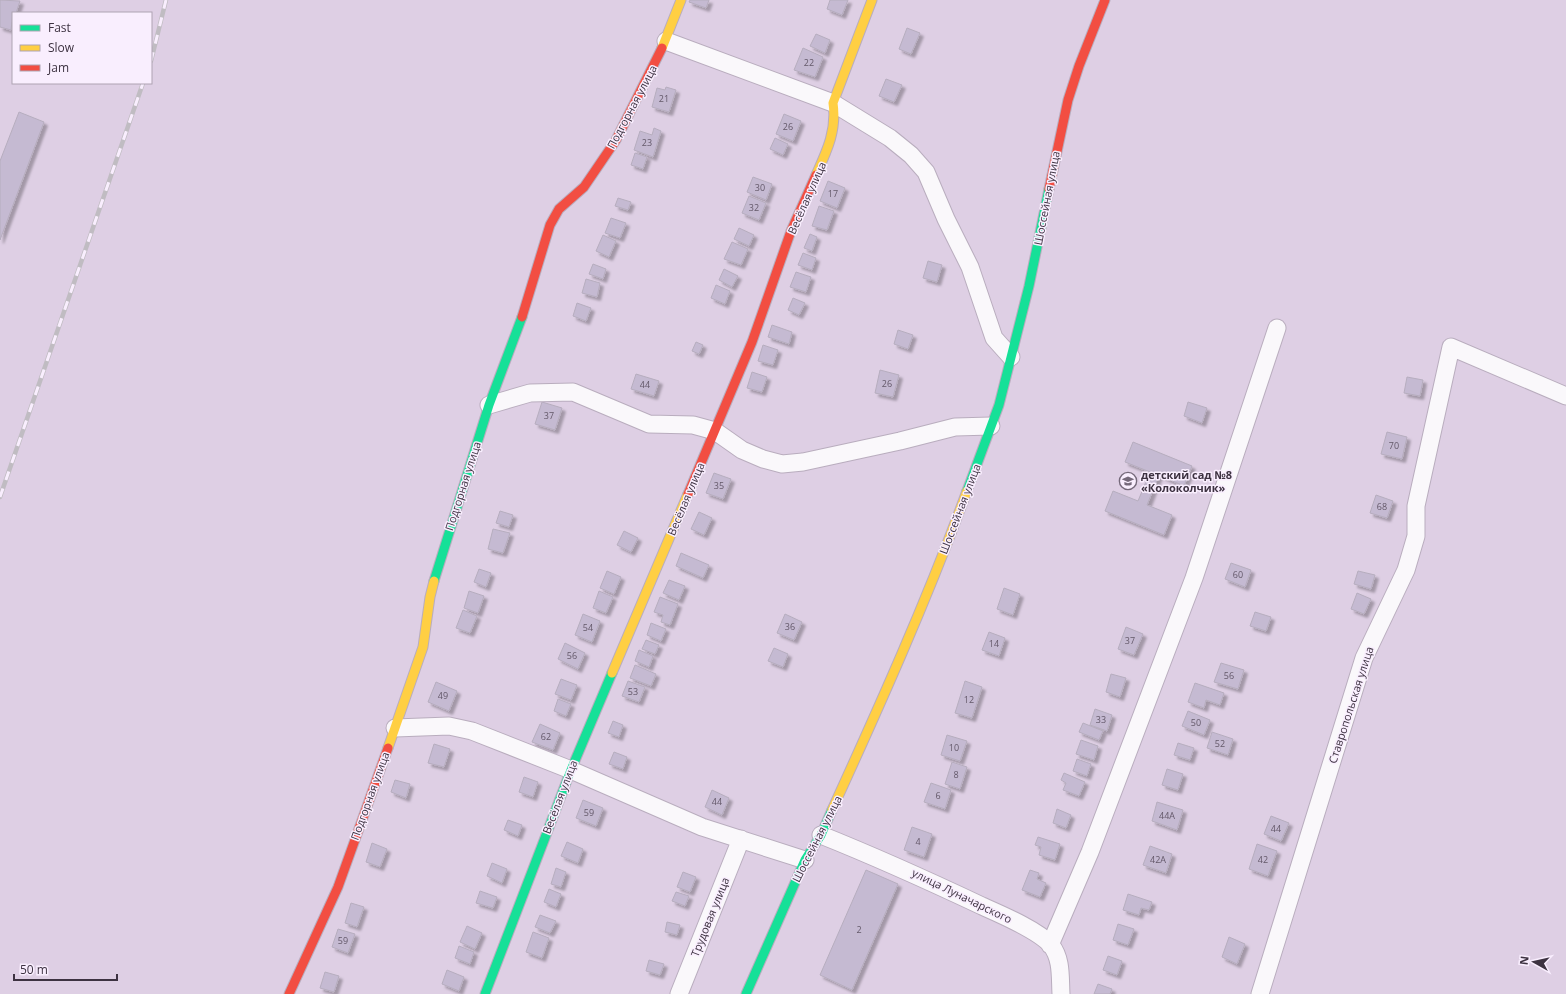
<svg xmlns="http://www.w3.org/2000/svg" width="1566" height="994" viewBox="0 0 1566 994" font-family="'Open Sans',sans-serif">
<defs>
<filter id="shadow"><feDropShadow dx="3.5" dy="3.5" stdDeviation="1" flood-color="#0004"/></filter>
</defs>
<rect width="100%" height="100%" fill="#decfe4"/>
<!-- building -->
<path fill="#c5bad2" stroke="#b6adbe" filter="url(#shadow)" d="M0,0L20,1L16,13H13L11,30L0,27Z
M690,0H709L706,8L689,2Z
M830,0H848L842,15L827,9Z
M907,28L920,33L911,54L899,49Z
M816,34L830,40L825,53L810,46Z
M803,48L823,57L815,77L794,70Z
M886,79L902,85L894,102L879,96Z
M666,87L676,90L669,112L652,107L657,88L665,90Z
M19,112L44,122L0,240V161Z
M784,114L801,121L793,141L776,134Z
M654,128L661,131L653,157L634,150L640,131L652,135Z
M775,138L788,144L783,155L770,149Z
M635,153L647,157L643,169L631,165Z
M753,177L772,184L766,200L747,192Z
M828,181L845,188L837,208L820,201Z
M749,196L766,203L759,220L742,213Z
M618,198L631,202L628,210L615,206Z
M819,206L834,211L827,230L812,226Z
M611,218L626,223L620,238L605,233Z
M739,228L754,235L749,246L734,239Z
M810,234L817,237L812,251L804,248Z
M603,235L616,241L609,257L596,251Z
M732,242L748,249L741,265L724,259Z
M803,253L816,258L812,270L798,265Z
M928,261L942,265L937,282L923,278Z
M593,264L606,269L603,279L589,274Z
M724,269L738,276L732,287L719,280Z
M796,272L811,277L806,292L790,287Z
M586,279L600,283L597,297L582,293Z
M716,285L730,291L725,304L711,298Z
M793,298L805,303L799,315L788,310Z
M577,303L591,308L586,321L573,316Z
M772,325L792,332L789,344L768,337Z
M898,330L913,335L908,349L894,344Z
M696,342L703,345L699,354L692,351Z
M763,345L778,350L773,365L758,361Z
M880,370L899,375L893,397L875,393Z
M752,372L767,377L762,392L747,388Z
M636,374L659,381L654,396L631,389Z
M1407,377L1423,380L1420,396L1404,393Z
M542,402L562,408L555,430L535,424Z
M1188,402L1207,408L1202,423L1184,416Z
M1387,432L1407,437L1402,459L1381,454Z
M1133,442L1192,466L1184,486L1159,475L1147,505L1172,515L1164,535L1105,511L1113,491L1138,501L1150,472L1125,462Z
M714,473L731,479L723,499L706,493Z
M1376,495L1393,501L1387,518L1370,513Z
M500,511L513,515L509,527L496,523Z
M699,512L712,518L704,535L691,529Z
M493,529L510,533L503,553L488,549Z
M624,531L638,538L631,552L617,545Z
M681,553L709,565L703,578L676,566Z
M1231,563L1251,570L1245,587L1225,579Z
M479,569L491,573L486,587L474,582Z
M607,571L621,577L614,594L600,588Z
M1358,571L1375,575L1371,589L1354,584Z
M669,580L685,586L679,600L663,593Z
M1004,588L1020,594L1013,615L997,609Z
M469,591L484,596L478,613L464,608Z
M599,591L613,597L606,613L593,608Z
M1357,593L1371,599L1364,614L1351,609Z
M660,597L678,604L670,625L661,622L663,615L654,612Z
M463,610L477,616L470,633L456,628Z
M1255,612L1271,617L1266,631L1250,626Z
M583,614L600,621L592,642L575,635Z
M785,614L802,622L794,640L777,633Z
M651,623L666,629L661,641L647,635Z
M1126,627L1143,634L1134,655L1118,649Z
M989,632L1005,638L999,656L982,650Z
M646,640L659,645L655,654L642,649Z
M565,643L585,653L578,669L558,659Z
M774,648L788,654L783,667L768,661Z
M639,650L653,656L649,667L635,661Z
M1221,663L1244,670L1238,689L1214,682Z
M635,665L656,674L651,686L630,678Z
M1111,674L1126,678L1120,697L1106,692Z
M561,679L577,685L571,700L555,694Z
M628,681L645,687L639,702L622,696Z
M965,681L982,687L972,718L955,713Z
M436,682L457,691L449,711L428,702Z
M1195,683L1224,693L1220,705L1206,700L1204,708L1188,702Z
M558,699L571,704L566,716L554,711Z
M1095,709L1112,715L1107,731L1090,725Z
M1188,711L1210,720L1204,735L1182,726Z
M613,721L623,725L619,737L608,733Z
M1083,723L1103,731L1099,740L1079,732Z
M540,724L560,733L553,750L532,742Z
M1212,732L1233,739L1228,755L1207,748Z
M947,735L967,741L960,761L941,755Z
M1081,740L1098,746L1094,760L1076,754Z
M1178,743L1194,748L1190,760L1174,755Z
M434,744L450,749L444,767L428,763Z
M614,752L627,757L623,769L609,764Z
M1077,759L1091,764L1087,776L1073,771Z
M952,762L967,767L960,789L945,784Z
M1167,769L1183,774L1178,790L1162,785Z
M1064,773L1085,782L1079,796L1063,790L1066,783L1061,780Z
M524,777L538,782L533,797L519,792Z
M395,780L410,784L406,798L391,792Z
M931,783L951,790L945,809L924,802Z
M712,790L729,798L722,815L705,807Z
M583,800L603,808L596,826L576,818Z
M1157,802L1183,810L1177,830L1152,821Z
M1057,809L1071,815L1066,828L1053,823Z
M1271,816L1289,823L1281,841L1264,834Z
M508,820L522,825L518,836L504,830Z
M912,827L932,834L924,857L904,850Z
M1038,837L1060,844L1055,860L1039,855L1041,847L1035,845Z
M567,842L583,849L578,863L561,856Z
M372,843L387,849L380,867L366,862Z
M1257,844L1277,851L1268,876L1249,869Z
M1150,846L1172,854L1166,873L1143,865Z
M492,863L507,869L502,883L487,876Z
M556,868L566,872L561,887L551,884Z
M866,870L898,884L852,990L820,975Z
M1030,870L1039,873L1037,879L1046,883L1040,897L1022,890Z
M683,872L696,877L690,892L677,887Z
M549,889L561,894L556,907L544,902Z
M480,891L497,897L493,908L476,903Z
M676,892L689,896L685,906L672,901Z
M1128,894L1152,902L1149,910L1141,908L1139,915L1123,910Z
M351,903L364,907L357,927L345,923Z
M540,915L556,921L550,933L535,927Z
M667,922L680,925L677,935L665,932Z
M1118,924L1134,929L1128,945L1113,940Z
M467,926L482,933L475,949L460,942Z
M338,929L355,934L348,953L332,947Z
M533,932L549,938L542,958L526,952Z
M1229,937L1245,944L1237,964L1222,957Z
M459,946L474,952L470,964L455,958Z
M1108,956L1122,961L1117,975L1103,970Z
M649,960L664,964L660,975L646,971Z
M447,970L464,977L459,991L442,984Z
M325,972L339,976L334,992L320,988Z
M1098,984L1112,989L1110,994H1094Z"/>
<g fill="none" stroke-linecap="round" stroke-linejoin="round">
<defs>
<path id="street" d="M666,41L833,103L890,138L911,155L926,172L946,219L970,267L994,338L1011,357
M489,405L530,393L573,392L649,424L693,425L715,431L742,450L763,459L782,464L803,462L900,441L955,427L991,426
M395,728L449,726L472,731L571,770L702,827L805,860
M821,835C876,857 929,881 982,906C1000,914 1038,930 1051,945C1062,959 1060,977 1061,994
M1050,945L1090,852L1194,578L1277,328
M679,994L741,839
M1260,994L1364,658L1406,570L1416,536V506L1451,347L1566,396"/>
<path id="fast" d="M967,491L999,405L1029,286L1049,189
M434,581L489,405L522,317
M485,994L571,770L612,673
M746,994L805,860L821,835L832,810"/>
<path id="slow" d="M662,48L681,0
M816,175C827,151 837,130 833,103L872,0
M612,673L688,494
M388,748L423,647L430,597L434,581
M832,810C880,705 927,600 967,491"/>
<path id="jam" d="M1049,189L1068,100L1079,66L1105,0
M522,317L550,225L559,209L584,187L616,140L662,48
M688,494L752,342L791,231L816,175
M289,994L338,887L388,748"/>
</defs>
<!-- street casing -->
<use href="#street" stroke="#b9adbe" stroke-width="19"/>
<!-- fast casing -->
<use href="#fast" stroke="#b9adbe" stroke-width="11"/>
<!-- slow casing -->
<use href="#slow" stroke="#b9adbe" stroke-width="11"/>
<!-- jam casing -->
<use href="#jam" stroke="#b9adbe" stroke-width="11"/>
<!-- street -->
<use href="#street" stroke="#faf8fb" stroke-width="17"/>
<!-- fast -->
<use href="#fast" stroke="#16e098" stroke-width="9"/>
<!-- slow -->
<use href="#slow" stroke="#ffcf43" stroke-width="9"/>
<!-- jam -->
<use href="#jam" stroke="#f24e42" stroke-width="9"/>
<defs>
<path id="rail" d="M151,61L166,0
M0,497L143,83"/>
</defs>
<!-- rail casing -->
<use href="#rail" stroke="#c0bcc2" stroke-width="4.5"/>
<!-- rail -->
<use href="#rail" stroke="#f9eefe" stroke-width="3" stroke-dasharray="9" stroke-linecap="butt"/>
</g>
<!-- icons -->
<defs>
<symbol id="school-ring" viewBox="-11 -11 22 22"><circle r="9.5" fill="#f9eefe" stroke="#75697a" stroke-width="1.5"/><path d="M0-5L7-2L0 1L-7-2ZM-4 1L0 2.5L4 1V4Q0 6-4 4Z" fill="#75697a"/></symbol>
</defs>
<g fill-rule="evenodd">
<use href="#school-ring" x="1118" y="471" width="20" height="20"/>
</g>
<g text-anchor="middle" stroke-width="3" stroke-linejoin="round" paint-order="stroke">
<!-- number labels -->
<g font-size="9" fill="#635869">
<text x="809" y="66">22</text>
<text x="664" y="102">21</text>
<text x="788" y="130">26</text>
<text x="647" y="146">23</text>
<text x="760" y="191">30</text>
<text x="833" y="197">17</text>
<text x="754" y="211">32</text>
<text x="887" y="387">26</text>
<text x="645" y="388">44</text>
<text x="549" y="419">37</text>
<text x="1394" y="449">70</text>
<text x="719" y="489">35</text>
<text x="1382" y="510">68</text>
<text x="1238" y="578">60</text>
<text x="790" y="630">36</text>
<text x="588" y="631">54</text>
<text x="1130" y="644">37</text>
<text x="994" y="647">14</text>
<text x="572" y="659">56</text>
<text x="1229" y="679">56</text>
<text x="633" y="695">53</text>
<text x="443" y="699">49</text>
<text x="969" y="703">12</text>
<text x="1101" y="723">33</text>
<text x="1196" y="726">50</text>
<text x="546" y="740">62</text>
<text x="1220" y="747">52</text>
<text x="954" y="751">10</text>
<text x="956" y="778">8</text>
<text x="938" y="799">6</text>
<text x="717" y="805">44</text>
<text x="589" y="816">59</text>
<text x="1167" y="819">44А</text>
<text x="1276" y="832">44</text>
<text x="918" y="845">4</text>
<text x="1158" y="863">42А</text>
<text x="1263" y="863">42</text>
<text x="859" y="933">2</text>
<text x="343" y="944">59</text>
</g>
<!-- street labels -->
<g font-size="11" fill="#3d3241" stroke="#f9eefe">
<text transform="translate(632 107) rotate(-62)" y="4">Подгорная улица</text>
<text transform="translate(807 198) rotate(-66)" y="4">Весёлая улица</text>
<text transform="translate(1047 198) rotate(-79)" y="4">Шоссейная улица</text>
<text transform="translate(463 486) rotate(-72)" y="4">Подгорная улица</text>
<text transform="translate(686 499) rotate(-67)" y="4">Весёлая улица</text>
<text transform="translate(960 509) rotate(-69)" y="4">Шоссейная улица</text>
<text transform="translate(1351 705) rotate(-72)" y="4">Ставропольская улица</text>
<text transform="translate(370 796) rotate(-70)" y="4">Подгорная улица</text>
<text transform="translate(560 797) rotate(-69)" y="4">Весёлая улица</text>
<text transform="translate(817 839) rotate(-63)" y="4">Шоссейная улица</text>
<text transform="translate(962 896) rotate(26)" y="4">улица Луначарского</text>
<text transform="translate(710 917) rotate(-68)" y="4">Трудовая улица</text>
</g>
<!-- poi labels -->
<g font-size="11" font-weight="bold" fill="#3d3241" stroke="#f9eefe" text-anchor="start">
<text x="1141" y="479">детский сад №8<tspan x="1141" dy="13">«Колоколчик»</tspan></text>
</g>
</g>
<!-- legend -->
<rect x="12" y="12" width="140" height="72" fill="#f9eefe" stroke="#aea3b2"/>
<rect x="20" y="25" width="20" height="6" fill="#16e098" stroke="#aea3b2"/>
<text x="48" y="32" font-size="12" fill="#3d3241">Fast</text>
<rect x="20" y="45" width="20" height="6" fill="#ffcf43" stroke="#aea3b2"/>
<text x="48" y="52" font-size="12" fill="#3d3241">Slow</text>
<rect x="20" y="65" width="20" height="6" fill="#f24e42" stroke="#aea3b2"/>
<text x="48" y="72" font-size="12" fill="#3d3241">Jam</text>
<!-- north arrow -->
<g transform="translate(1534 962) rotate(278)" stroke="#f9eefe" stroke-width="3" paint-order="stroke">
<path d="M0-3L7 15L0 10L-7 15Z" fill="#3d3241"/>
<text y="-6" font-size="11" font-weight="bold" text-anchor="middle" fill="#3d3241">N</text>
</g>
<!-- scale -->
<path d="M14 974v6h103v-6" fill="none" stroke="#3d3241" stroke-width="2"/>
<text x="20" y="974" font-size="12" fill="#3d3241" stroke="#f9eefe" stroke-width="3" paint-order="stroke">50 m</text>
</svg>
